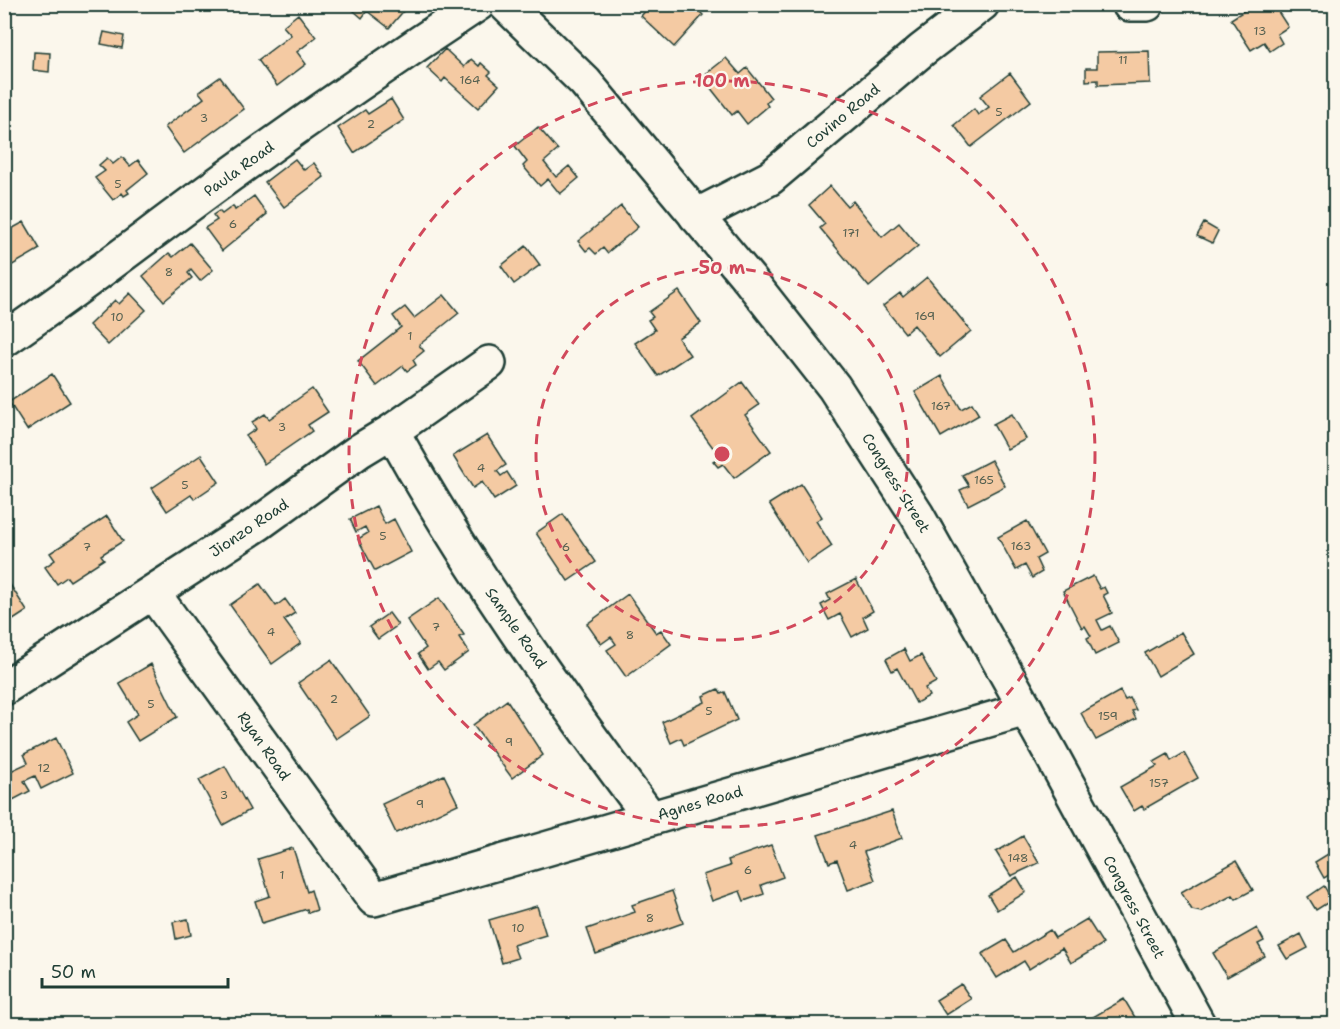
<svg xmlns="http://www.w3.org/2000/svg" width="1340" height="1029" viewBox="0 0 1340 1029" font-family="'Shantell Sans',sans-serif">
<rect width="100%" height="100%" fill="#fbf7ec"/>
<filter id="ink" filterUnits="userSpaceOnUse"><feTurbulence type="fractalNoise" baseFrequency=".0167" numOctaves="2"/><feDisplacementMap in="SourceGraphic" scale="12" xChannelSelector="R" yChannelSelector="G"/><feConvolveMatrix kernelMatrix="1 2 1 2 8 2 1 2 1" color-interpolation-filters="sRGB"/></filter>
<g filter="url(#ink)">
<!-- building -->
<path fill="#f4caa3" stroke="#1f3d34" stroke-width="1.5" d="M346,4H402L406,8L389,28L367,11L362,18Z
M645,4H692L703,15L674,47L641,16L648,8Z
M1255,4H1273L1288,27L1277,34L1282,43L1270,51L1264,42L1251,50L1231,19Z
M298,14L316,37L297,52L306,64L277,86L258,60L291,35L283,26Z
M104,32L124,36L122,48L101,44Z
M445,49L464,67L471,59L479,66L481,63L491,72L488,75L499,85L478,108L445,78L442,82L427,68Z
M1149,51L1150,83L1098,85V80L1086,81V68H1097V52Z
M34,52L50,53L49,72L33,70Z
M726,58L740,74L747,68L771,98L766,103L768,106L747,124L737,111L732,115L702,77Z
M1010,73L1031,101L971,147L954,125L974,109L978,115L989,107L980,96Z
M220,77L244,109L184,153L165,127L204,98L199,92Z
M4,97L13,123L4,126Z
M391,99L404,120L354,153L338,128L365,110L368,114Z
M538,127L558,150L544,162L556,177L569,166L579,178L560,194L548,179L540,186L523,166L527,162L515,146Z
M122,157L130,166L138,160L148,173L127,190L129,193L124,196L122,193L113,200L95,178L105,171L99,165L107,158L113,164Z
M295,159L304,170L314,163L324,177L284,207L265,182Z
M830,186L847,206L853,201L882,237L899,223L918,246L869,287L820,228L825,224L809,205Z
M254,196L267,214L222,251L205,228L217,220L213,215L219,211L222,214L233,206L235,210Z
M621,206L638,227L607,253L603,248L596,254L590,248L586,251L578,241Z
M24,222L40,249L4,270V233Z
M1204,223L1218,231L1212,243L1197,236Z
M190,243L213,270L200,281L191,270L188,273L192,278L164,301L143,276L169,253L173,257Z
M526,246L540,265L514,284L501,266Z
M927,277L971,331L940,357L914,325L905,333L883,306L900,293L903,297Z
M679,291L701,323L678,338L690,355L658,376L635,343L655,330L648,320L653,317L649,312Z
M130,293L146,310L108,345L89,325L115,300L119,304Z
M444,295L459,313L419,345L424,351L413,360L416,365L407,371L403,366L377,386L358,361L401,327L393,316L405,307L414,318Z
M52,374L70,402L27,430L9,402Z
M942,376L961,409L972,403L979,415L941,437L915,392Z
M742,382L759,405L745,415L771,451L734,478L723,464L718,467L713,461L720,457L692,419Z
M312,389L328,412L308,425L312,431L264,464L246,436L256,429L252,422L265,414L269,419Z
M1012,414L1026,439L1007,449L993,424Z
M487,435L506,465L497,471L501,476L507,472L516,486L494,500L482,482L473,488L453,456Z
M201,455L219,482L194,499L191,495L167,511L152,488Z
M991,460L1005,486L968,505L960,490L969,486L962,475Z
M801,484L822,517L816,521L832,546L807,563L769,504Z
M376,506L385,524L394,519L411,552L375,571L358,539L368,533L365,527L356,532L350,519Z
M563,514L596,562L568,581L536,533Z
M107,516L123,541L101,555L104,559L70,581L67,577L57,584L45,567L55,560L50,553Z
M1027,521L1045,554L1036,559L1042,572L1032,578L1025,565L1016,570L998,537Z
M1093,576L1100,589L1104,587L1107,593L1103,595L1112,613L1097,620L1102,630L1110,626L1119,643L1095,655L1087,638L1091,636L1085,626L1082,628L1063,591Z
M856,579L873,611L863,617L868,628L852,637L840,614L829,620L821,605L830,600L827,594Z
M9,583L27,611L4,626V586Z
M260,584L276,606L285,599L295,613L284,620L301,643L272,664L230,605Z
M628,594L656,633L661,630L671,644L626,677L607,650L616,644L611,637L601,644L587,624Z
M439,598L464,635L459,637L469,652L444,670L438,662L428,669L418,654L426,648L407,620Z
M389,613L398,625L378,639L369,627Z
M1181,632L1194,654L1158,676L1145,653Z
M904,649L910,661L921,655L936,682L925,688L929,696L916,703L897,668L892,671L886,659Z
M331,660L370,716L336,739L298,683Z
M151,664L177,717L138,741L126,722L138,714L119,683Z
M718,689L721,694L725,692L737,720L684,745L681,738L671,743L662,722L705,702L703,696Z
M1120,691L1125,700L1130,698L1136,710L1132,711L1136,719L1096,740L1081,713Z
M507,700L543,755L512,778L473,725Z
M56,738L73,773L41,789L35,776L24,781L30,791L11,801L4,787V774L28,763L24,754Z
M1184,753L1198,778L1144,809L1142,806L1134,811L1120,787L1157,766L1154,762L1168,754L1171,761Z
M225,766L250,810L223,825L199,780Z
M444,775L458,804L396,833L382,804Z
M1336,782V804L1327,786Z
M892,811L902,838L864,852L875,880L848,890L837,860L829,863L818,835Z
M1023,836L1039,863L1011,876L996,852Z
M771,845L783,877L761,885L764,894L744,901L740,891L712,901L703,875L730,866L728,860Z
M293,848L307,892L311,890L317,910L308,913L307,909L262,923L255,901L270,896L258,859Z
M1336,849V871L1324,878L1315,862Z
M1236,861L1253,890L1236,899L1233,895L1201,912L1192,910L1181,892Z
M1017,877L1026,892L997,910L988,895Z
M1324,886L1332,900L1316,910L1308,897Z
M672,891L683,923L596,954L587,929L635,912L632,905Z
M537,906L546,935L513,945L518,958L502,963L489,920Z
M188,919L191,935L176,939L173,922Z
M1087,919L1103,944L1071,963L1062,948L1029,969L1024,961L997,978L982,954L1006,940L1014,952L1050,930L1055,938Z
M1257,928L1264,941L1258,944L1265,956L1227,977L1213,953Z
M1301,934L1308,948L1287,959L1279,946Z
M961,984L971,999L946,1015L936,1000Z
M1124,999L1139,1024H1081Z"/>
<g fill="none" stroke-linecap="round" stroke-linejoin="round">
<defs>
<path id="minor" d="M1129,4H1147
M696,216L770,178L922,50L982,4
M4,340C84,286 159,226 237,170C316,113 396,58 478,4
M392,431C467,566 557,694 650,817
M153,593L374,899L1026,709
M4,688L258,524L359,451L392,431L489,363"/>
<path id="major" d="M505,4L585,82L749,279L834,387L917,515L1049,750L1198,1024"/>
</defs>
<!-- minor casing -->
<use href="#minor" stroke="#1f3d34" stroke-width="38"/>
<!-- major casing -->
<use href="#major" stroke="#1f3d34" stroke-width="38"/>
<!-- minor -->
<use href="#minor" stroke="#fbf7ec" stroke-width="33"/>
<!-- major -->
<use href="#major" stroke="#fbf7ec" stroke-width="33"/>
</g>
</g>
<!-- distance rings -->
<g fill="none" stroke="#d1495b" stroke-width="3" stroke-dasharray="10 8">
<circle cx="722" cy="454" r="186"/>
<circle cx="722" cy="454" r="373"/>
</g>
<g text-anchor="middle" stroke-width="4.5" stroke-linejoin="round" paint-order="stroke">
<!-- number labels -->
<g font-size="12" fill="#546050">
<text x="1260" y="35">13</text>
<text x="1123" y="64">11</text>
<text x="470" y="84">164</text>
<text x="999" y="116">5</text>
<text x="204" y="122">3</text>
<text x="371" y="128">2</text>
<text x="118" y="188">5</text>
<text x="233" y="228">6</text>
<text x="851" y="237">171</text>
<text x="169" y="276">8</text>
<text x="925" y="320">169</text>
<text x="117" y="321">10</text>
<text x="410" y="340">1</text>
<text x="941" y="410">167</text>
<text x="282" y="431">3</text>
<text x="481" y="472">4</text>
<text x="984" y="484">165</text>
<text x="185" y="489">5</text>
<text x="383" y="540">5</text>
<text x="1021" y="550">163</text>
<text x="87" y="551">7</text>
<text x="566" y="551">6</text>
<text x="436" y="631">7</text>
<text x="271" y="636">4</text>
<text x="630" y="639">8</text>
<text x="334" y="703">2</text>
<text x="151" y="708">5</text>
<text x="709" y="715">5</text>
<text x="1108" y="720">159</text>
<text x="509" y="746">9</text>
<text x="44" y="772">12</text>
<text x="1159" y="787">157</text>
<text x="224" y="799">3</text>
<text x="420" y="808">9</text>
<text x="853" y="849">4</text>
<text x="1018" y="862">148</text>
<text x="748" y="874">6</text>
<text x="282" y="879">1</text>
<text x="650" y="922">8</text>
<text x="518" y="932">10</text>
</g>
<!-- street labels -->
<g font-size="15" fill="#1f3d34" stroke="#fbf7ec">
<text transform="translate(843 116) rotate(-40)" y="5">Covino Road</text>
<text transform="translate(239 169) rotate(-36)" y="5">Paula Road</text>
<text transform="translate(896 483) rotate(58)" y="5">Congress Street</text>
<text transform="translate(249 528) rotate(-34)" y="5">Jionzo Road</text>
<text transform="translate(516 628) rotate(55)" y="5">Sample Road</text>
<text transform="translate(264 746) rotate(55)" y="5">Ryan Road</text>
<text transform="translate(700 803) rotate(-16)" y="5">Agnes Road</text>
<text transform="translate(1134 907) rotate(62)" y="5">Congress Street</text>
</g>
</g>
<circle cx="722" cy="454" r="9" fill="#d1495b" stroke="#fbf7ec" stroke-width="3"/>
<g font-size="18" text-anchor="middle" font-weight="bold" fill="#d1495b" stroke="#fbf7ec" stroke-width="4.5" stroke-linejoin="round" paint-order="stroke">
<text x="722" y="87">100 m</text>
<text x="722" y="274">50 m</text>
</g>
<!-- margin -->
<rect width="1340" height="1029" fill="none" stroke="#fbf7ec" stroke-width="24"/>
<rect x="12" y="12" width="1316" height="1005" fill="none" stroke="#1f3d34" stroke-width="2" filter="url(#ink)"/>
<!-- scale -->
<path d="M42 978v9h186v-9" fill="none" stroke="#1f3d34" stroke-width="3"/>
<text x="51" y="978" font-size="18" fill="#1f3d34" stroke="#fbf7ec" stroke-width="4.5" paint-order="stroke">50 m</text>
</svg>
